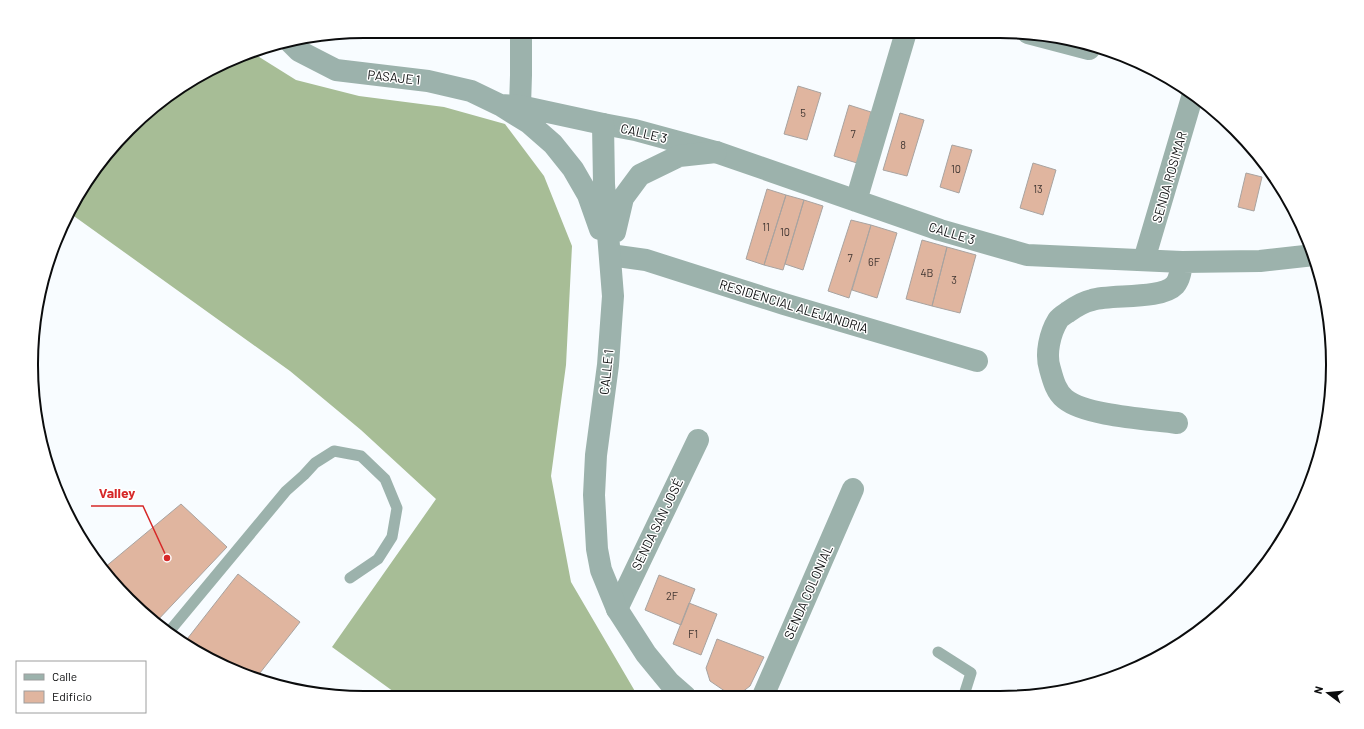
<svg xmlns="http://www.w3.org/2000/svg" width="1364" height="729" viewBox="0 0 1364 729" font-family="Barlow,sans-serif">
<rect width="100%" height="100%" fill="#f8fcff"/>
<!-- forest -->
<path fill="#a7bd96" d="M251,52L296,80L359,96L444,107L505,124L544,176L572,246L566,365L551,476L571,582L636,693L641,696L401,697L332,647L436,499L361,430L290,371L71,214L87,179L161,100Z"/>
<!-- building -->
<path fill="#e0b59f" stroke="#a8a3a0" d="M798,86L821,93L807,140L784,134Z
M849,105L871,112L857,163L834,156Z
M900,113L924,120L907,176L883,170Z
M952,145L972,150L959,193L940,187Z
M1033,163L1056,170L1043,215L1020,208Z
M1246,173L1262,177L1254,211L1238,207Z
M767,189L786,195L764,265L746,259Z
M786,195L804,200L783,270L764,265Z
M804,200L823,206L803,270L785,264Z
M851,220L871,225L849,298L828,291Z
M871,225L897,233L877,298L852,290Z
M922,240L947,247L932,306L906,299Z
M947,247L976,255L960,313L932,306Z
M181,504L227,547L155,623L114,585L104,568Z
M238,574L300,622L256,678L217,664L184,643Z
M659,575L695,589L681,625L645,610Z
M689,603L717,614L701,655L673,644Z
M717,639L764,657L750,686L737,696H732L710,681L706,668Z"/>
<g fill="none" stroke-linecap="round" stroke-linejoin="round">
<!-- service -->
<path stroke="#9cb2ac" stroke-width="11" d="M168,633L286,491L304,475L315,463L334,451L361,456L385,479L397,508L392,537L378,559L350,578
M938,652L971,673L964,695"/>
<!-- minor -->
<path stroke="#9cb2ac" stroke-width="22" d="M1028,33L1089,49
M520,106L521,75V31
M603,124L635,130L716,152L940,230L1027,255L1182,262L1260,261L1314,255
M856,201L906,32
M610,255L646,260L784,304L977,361
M1144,260L1193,94
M1177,423C1148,419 1086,416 1065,399C1056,392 1053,380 1050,369C1045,354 1050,333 1058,320C1060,317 1065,314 1068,312C1075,307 1083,302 1092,300C1111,294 1161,300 1175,285C1180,279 1181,270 1182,262
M617,609L698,440
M763,696L853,489"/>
<!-- tertiary -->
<path stroke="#9cb2ac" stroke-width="22" d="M291,43L299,51L336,70L428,81L471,91L500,105L529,123L553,144L573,169L588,195L600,229
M500,105L520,106L603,124L604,184L613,296L608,365L596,455L594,495L597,549L601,570L617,609L646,654L669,682L685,696
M615,232L623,198L640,175L679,156L716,152"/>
</g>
<g text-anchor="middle" stroke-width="3" stroke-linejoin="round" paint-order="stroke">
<!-- number labels -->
<g font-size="11" fill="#403632">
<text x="803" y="117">5</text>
<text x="853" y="138">7</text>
<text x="903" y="149">8</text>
<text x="956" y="173">10</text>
<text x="1038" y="193">13</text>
<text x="766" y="231">11</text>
<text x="785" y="236">10</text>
<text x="850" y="262">7</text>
<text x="874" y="266">6F</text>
<text x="927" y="277">4B</text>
<text x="954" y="284">3</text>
<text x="672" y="600">2F</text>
<text x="693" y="638">F1</text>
</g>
<!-- street labels -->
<g font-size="13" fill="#0b0c0d" stroke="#fff">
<text transform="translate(394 77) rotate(6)" y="5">PASAJE 1</text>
<text transform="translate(644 133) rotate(13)" y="5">CALLE 3</text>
<text transform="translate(1169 177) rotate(-74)" y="5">SENDA ROSIMAR</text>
<text transform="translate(952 233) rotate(17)" y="5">CALLE 3</text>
<text transform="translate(794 306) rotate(17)" y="5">RESIDENCIAL ALEJANDRIA</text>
<text transform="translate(606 372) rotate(-84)" y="5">CALLE 1</text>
<text transform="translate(657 524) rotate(-64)" y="5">SENDA SAN JOSÉ</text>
<text transform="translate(808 592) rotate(-66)" y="5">SENDA COLONIAL</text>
</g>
</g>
<!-- crop -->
<path d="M0 0H1364V729H0ZM364 38H1000A326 326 0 0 1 1326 364V365A326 326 0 0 1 1000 691H364A326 326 0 0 1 38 365V364A326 326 0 0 1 364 38Z" fill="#fff" fill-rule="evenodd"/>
<path fill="none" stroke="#0b0c0d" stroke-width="2" d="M364 38H1000A326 326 0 0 1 1326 364V365A326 326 0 0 1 1000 691H364A326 326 0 0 1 38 365V364A326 326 0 0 1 364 38Z"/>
<!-- callouts -->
<path fill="none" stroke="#d62828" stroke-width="1.5" d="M167 558L143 506H91"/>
<circle fill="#d62828" stroke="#fff" stroke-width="1.5" cx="167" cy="558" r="4"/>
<g font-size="14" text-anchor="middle" font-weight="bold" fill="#d62828" stroke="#fff" stroke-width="3" stroke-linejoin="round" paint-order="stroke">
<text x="117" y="498">Valley</text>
</g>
<!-- legend -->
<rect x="16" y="661" width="130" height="52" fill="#ffffff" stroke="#9d9e9e"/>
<rect x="24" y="674" width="20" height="6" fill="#9cb2ac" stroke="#9d9e9e"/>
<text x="52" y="681" font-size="12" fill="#0b0c0d">Calle</text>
<rect x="24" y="691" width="20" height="12" fill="#e0b59f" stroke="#9d9e9e"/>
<text x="52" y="701" font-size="12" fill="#0b0c0d">Edificio</text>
<!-- north arrow -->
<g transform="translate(1328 693) rotate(286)" stroke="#ffffff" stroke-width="3" paint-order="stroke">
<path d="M0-3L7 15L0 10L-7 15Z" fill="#0b0c0d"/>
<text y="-6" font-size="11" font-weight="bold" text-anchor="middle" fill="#0b0c0d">N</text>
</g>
</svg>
